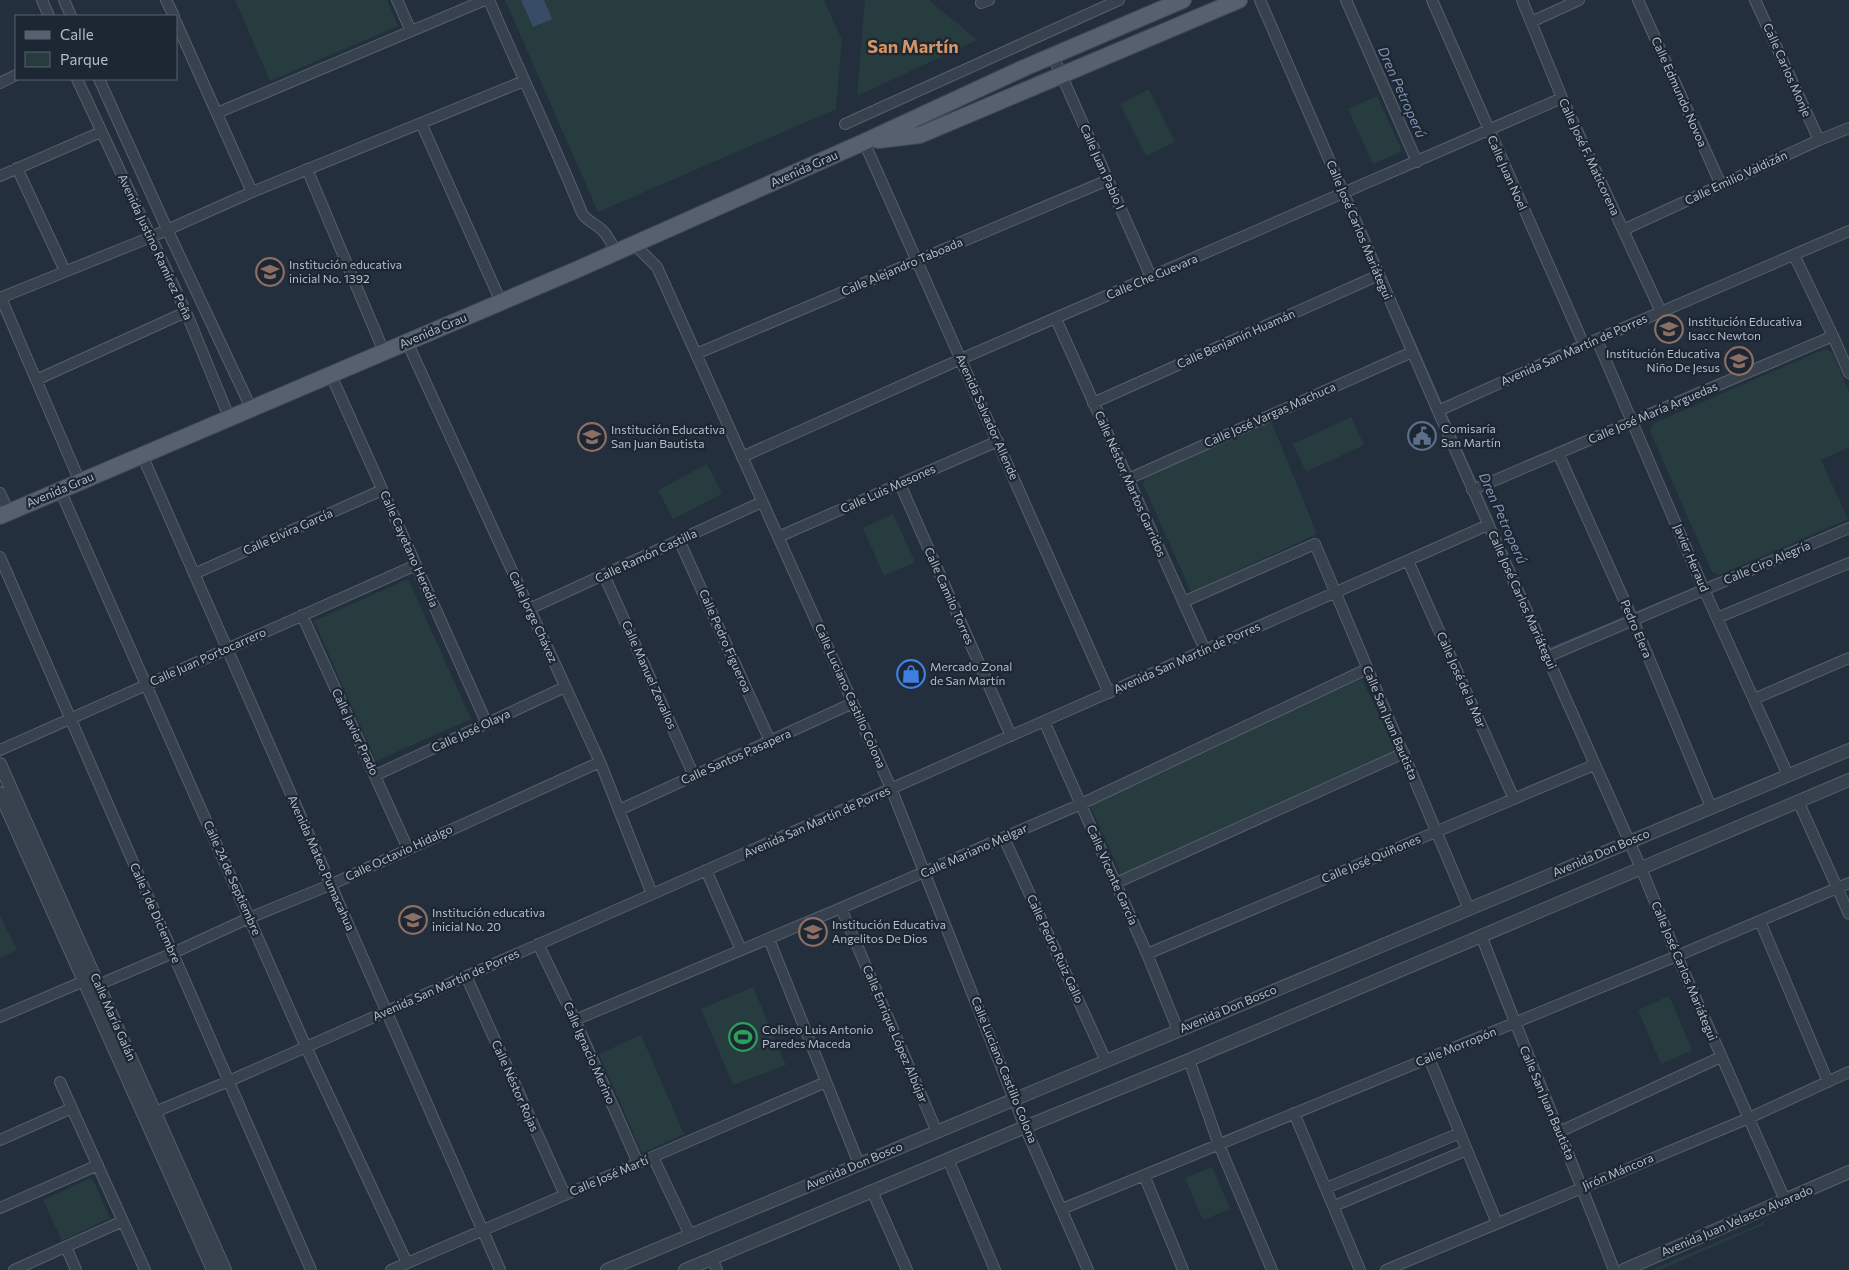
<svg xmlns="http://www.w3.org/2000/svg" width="1849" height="1270" viewBox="0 0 1849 1270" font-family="Commissioner,sans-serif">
<rect width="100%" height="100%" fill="#242f3e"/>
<!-- green -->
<path fill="#263c3f" d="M235,0H387L398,26L270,81Z
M505,0H824L842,40L836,109L598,212Z
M865,0H929L977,40L857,96Z
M1149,89L1175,142L1146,156L1120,104Z
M1377,96L1402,151L1373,164L1348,109Z
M1825,349L1832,352L1849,392V447L1821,460L1848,519L1719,575L1712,572L1650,431L1652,424Z
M1351,417L1364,445L1306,472L1293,444Z
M1271,421L1317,534L1191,592L1143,484L1145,477Z
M707,464L722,494L673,519L658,490Z
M893,514L915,562L884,576L863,528Z
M408,579L471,719L376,761L314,621Z
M1362,679L1397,753L1122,877L1090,805Z
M0,916L17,950L0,958Z
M753,987L786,1065L733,1085L701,1009Z
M1669,996L1692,1050L1661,1064L1638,1010Z
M641,1035L684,1134L642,1153L599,1054Z
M1212,1167L1230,1209L1203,1220L1185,1178Z
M91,1178L93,1180L110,1218L62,1241L43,1200Z
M1764,1222L1765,1224L1660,1270H1651Z"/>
<!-- water -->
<path fill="#394c67" d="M521,0H544L552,19L533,27Z"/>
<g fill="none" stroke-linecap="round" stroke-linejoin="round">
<!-- stream -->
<path stroke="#394c67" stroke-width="3" d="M1407,327L1493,523
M1548,648L1549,650L1718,579"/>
<defs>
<path id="minor" d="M42,0L49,16
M64,0L71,16
M166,0L174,16
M397,0L411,31
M489,0C519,71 553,141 582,213C586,221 597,224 603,231C609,237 612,245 616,252
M1260,0L1438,411L1641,868L1677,956L1785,1200
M1346,0L1417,162
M1432,0L1584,345
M1522,0L1562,98L1661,312
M1638,0L1721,185
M1755,0L1819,140
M981,3L989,0
M176,22L252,192
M1531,22L1579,0
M1053,56L1151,277
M77,79L186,312L229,417
M99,79L167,229L251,408
M0,83L16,75
M217,113L485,0
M421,123L501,302
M845,124L1119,0
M864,142L1109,693
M17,168L65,271
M307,169L384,352
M0,176L101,132
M1623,230L1819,140L1849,128
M634,244L657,267L891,788L1025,1127L1088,1270
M1794,255L1833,336L1849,373
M0,298L151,237L252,192L524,81
M1,298L80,482
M1056,319L1205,650
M1597,340L1702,585L1788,775
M407,342L600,762L652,894
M696,354L1108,180
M331,375L487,724
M36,380L186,312
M1093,403L1379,275
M1438,411L1584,345L1849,231
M1558,453L1633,620L1711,807
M142,455L500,1270
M742,457L961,359L1562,98
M1128,479L1412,352
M900,484L1011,736
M60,490L306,1047L407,1263
M1472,490L1833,336
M0,493L9,512
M778,537L998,441
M679,540L770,741
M0,557L311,1270
M1408,561L1514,799
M194,574L382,490
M604,575L694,776
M1183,602L1315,544L1469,909
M529,609L762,502
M302,615L408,849
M1717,618L1849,563
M1547,657L1849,528
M1754,699L1849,658
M1044,721L1147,954L1178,1030
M0,750L416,565
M376,775L565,687
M1798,801L1849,914
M619,810L853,703
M1004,838L1106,1061
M706,870L741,950
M1116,883L1404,753
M841,908L937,1132
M1760,921L1828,1082
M1481,935C1524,1048 1571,1158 1614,1270
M769,939L859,1164
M538,944L575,1020L638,1163
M1147,954L1594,765
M466,976L565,1195
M93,987L173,953L249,918L330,885L600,762
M0,1017L77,984
M575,1020L841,908L1081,804L1367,669
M1429,1058L1497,1223
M1189,1060L1219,1145L1272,1270
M60,1082L145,1270
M1294,1113L1360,1270
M150,1114L229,1081L1488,525
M1559,1132L1721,1057
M0,1140L72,1108
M653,1157L690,1235
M948,1159L995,1270
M1144,1175L1183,1270
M1326,1188L1460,1133
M872,1191L907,1270
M1334,1206L1467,1150
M0,1208L98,1165
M1062,1209L1677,956L1849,883
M66,1247L76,1270
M712,1259L717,1270
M14,1270L123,1221
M391,1270L826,1082
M1386,1270L1749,1118L1849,1072"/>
<path id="tertiary" d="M0,764L225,1270
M0,793L213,1270
M607,1270L1849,750
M685,1270L1025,1127L1189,1060L1849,780
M1624,1270L1849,1172"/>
<path id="primary" d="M878,140L920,135L1239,0
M0,516L576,270L864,142L1024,68L1183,0"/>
</defs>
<!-- minor casing -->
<use href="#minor" stroke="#565f6c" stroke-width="12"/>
<!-- tertiary casing -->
<use href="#tertiary" stroke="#565f6c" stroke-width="14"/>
<!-- primary casing -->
<use href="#primary" stroke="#414a57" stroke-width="18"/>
<!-- minor -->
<use href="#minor" stroke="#38414e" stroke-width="10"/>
<!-- tertiary -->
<use href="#tertiary" stroke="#38414e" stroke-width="12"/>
<!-- primary -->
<use href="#primary" stroke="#56606e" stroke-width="16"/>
</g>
<!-- icons -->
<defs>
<symbol id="school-ring" viewBox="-11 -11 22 22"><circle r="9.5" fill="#1d2633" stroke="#8d6e63" stroke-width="1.5"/><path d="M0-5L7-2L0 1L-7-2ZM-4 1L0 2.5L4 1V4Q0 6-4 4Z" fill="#8d6e63"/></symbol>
<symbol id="civic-ring" viewBox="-11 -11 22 22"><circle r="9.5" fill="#1d2633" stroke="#5c6f8a" stroke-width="1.5"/><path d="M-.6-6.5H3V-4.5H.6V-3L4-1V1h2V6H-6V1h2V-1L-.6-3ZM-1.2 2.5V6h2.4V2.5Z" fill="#5c6f8a"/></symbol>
<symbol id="shop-ring" viewBox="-11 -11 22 22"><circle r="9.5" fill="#1d2633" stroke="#3f7fe0" stroke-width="1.5"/><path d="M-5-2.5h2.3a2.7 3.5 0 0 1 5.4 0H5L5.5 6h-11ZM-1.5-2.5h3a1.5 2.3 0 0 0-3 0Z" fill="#3f7fe0"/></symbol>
<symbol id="stadium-ring" viewBox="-11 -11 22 22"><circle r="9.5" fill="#1d2633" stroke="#2e9e5b" stroke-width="1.5"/><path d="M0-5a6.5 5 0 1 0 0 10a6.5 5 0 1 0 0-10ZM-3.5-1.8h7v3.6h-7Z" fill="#2e9e5b"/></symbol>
</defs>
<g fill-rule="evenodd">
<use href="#school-ring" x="254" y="256" width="32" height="32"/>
<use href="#school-ring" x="1653" y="313" width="32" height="32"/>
<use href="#school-ring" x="1723" y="345" width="32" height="32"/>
<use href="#civic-ring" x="1406" y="420" width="32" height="32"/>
<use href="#school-ring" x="576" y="421" width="32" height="32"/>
<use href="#shop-ring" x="895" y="658" width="32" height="32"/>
<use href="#school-ring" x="397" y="904" width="32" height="32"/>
<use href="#school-ring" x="797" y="916" width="32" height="32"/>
<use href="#stadium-ring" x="727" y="1021" width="32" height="32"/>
</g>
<g text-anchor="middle" stroke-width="4.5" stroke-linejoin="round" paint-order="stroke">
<!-- street labels -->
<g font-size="12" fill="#b4bcc9" stroke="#1d2633">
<text transform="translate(1787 70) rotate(66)" y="4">Calle Carlos Monje</text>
<text transform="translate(1679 92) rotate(66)" y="4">Calle Edmundo Novoa</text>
<text transform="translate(1589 157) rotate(65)" y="4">Calle José F. Maticorena</text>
<text transform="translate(1102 167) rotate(66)" y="4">Calle Juan Pablo I</text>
<text transform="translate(804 169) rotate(-24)" y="4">Avenida Grau</text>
<text transform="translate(1507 173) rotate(66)" y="4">Calle Juan Noel</text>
<text transform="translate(1736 178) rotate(-25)" y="4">Calle Emilio Valdizán</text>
<text transform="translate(1359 230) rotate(67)" y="4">Calle José Carlos Mariátegui</text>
<text transform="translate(155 247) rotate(65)" y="4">Avenida Justino Ramírez Peña</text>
<text transform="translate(902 267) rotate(-23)" y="4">Calle Alejandro Taboada</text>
<text transform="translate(1152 277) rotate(-23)" y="4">Calle Che Guevara</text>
<text transform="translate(433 331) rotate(-23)" y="4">Avenida Grau</text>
<text transform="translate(1236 339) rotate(-24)" y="4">Calle Benjamín Huamán</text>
<text transform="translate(1574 350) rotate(-24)" y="4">Avenida San Martín de Porres</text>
<text transform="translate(1653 413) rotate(-23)" y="4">Calle José María Arguedas</text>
<text transform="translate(1270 415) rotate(-24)" y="4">Calle José Vargas Machuca</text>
<text transform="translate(987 417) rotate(66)" y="4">Avenida Salvador Allende</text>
<text transform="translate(1130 484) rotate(66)" y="4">Calle Néstor Martos Garridos</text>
<text transform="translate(888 489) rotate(-24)" y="4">Calle Luis Mesones</text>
<text transform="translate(60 490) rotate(-23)" y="4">Avenida Grau</text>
<text transform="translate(288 532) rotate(-24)" y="4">Calle Elvira García</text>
<text transform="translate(409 549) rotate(66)" y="4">Calle Cayetano Heredia</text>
<text transform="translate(646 556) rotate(-25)" y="4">Calle Ramón Castilla</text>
<text transform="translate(1691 558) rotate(67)" y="4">Javier Heraud</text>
<text transform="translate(1767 563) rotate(-23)" y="4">Calle Ciro Alegría</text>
<text transform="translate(949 596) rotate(66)" y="4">Calle Camilo Torres</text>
<text transform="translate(1522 600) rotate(66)" y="4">Calle José Carlos Mariátegui</text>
<text transform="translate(533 617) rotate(65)" y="4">Calle Jorge Chávez</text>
<text transform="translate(1636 629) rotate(67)" y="4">Pedro Elera</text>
<text transform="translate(725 641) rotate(66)" y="4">Calle Pedro Figueroa</text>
<text transform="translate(208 657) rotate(-24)" y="4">Calle Juan Portocarrero</text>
<text transform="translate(1187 658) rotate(-24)" y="4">Avenida San Martín de Porres</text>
<text transform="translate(649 675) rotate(66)" y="4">Calle Manuel Zevallos</text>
<text transform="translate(1461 680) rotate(66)" y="4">Calle José de la Mar</text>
<text transform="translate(850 696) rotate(66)" y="4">Calle Luciano Castillo Colona</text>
<text transform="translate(1390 723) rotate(67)" y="4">Calle San Juan Bautista</text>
<text transform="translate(471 731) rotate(-25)" y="4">Calle José Olaya</text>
<text transform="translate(355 732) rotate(65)" y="4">Calle Javier Prado</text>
<text transform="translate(736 757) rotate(-24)" y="4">Calle Santos Pasapera</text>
<text transform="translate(817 822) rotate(-24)" y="4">Avenida San Martín de Porres</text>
<text transform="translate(974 851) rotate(-24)" y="4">Calle Mariano Melgar</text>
<text transform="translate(399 853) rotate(-25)" y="4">Calle Octavio Hidalgo</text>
<text transform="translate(1601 853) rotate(-23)" y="4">Avenida Don Bosco</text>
<text transform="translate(1371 859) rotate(-23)" y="4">Calle José Quiñones</text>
<text transform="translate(321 863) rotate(66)" y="4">Avenida Mateo Pumacahua</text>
<text transform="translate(1112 875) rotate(66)" y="4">Calle Vicente García</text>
<text transform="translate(232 878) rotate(66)" y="4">Calle 24 de Septiembre</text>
<text transform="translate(155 913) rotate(66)" y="4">Calle 1 de Diciembre</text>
<text transform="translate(1055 949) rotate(65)" y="4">Calle Pedro Ruiz Gallo</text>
<text transform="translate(1684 971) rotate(67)" y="4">Calle José Carlos Mariátegui</text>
<text transform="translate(446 985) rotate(-24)" y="4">Avenida San Martín de Porres</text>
<text transform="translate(1228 1009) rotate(-23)" y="4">Avenida Don Bosco</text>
<text transform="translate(113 1017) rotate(66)" y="4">Calle María Galán</text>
<text transform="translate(895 1034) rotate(67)" y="4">Calle Enrique López Albújar</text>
<text transform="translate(1456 1047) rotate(-22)" y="4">Calle Morropón</text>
<text transform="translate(589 1053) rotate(66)" y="4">Calle Ignacio Merino</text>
<text transform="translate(1004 1070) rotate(68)" y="4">Calle Luciano Castillo Colona</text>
<text transform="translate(515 1086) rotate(66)" y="4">Calle Néstor Rojas</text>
<text transform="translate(1547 1103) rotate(67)" y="4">Calle San Juan Bautista</text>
<text transform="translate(854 1166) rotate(-23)" y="4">Avenida Don Bosco</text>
<text transform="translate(1618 1172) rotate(-23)" y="4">Jirón Máncora</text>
<text transform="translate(609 1176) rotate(-23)" y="4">Calle José Martí</text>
<text transform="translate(1737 1221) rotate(-23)" y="4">Avenida Juan Velasco Alvarado</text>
</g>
<!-- poi labels -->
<g font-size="12" fill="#b4bcc9" stroke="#1d2633" text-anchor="start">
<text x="289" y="269">Institución educativa<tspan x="289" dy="14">inicial No. 1392</tspan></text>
<text x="1688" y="326">Institución Educativa<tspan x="1688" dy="14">Isacc Newton</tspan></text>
<text x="1720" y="358" text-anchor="end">Institución Educativa<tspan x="1720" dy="14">Niño De Jesus</tspan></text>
<text x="1441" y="433">Comisaría<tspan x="1441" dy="14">San Martín</tspan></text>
<text x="611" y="434">Institución Educativa<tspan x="611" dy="14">San Juan Bautista</tspan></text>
<text x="930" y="671">Mercado Zonal<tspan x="930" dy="14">de San Martín</tspan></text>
<text x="432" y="917">Institución educativa<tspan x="432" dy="14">inicial No. 20</tspan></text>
<text x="832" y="929">Institución Educativa<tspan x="832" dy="14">Angelitos De Dios</tspan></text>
<text x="762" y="1034">Coliseo Luis Antonio<tspan x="762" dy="14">Paredes Maceda</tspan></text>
</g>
<!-- water labels -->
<g font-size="14" font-style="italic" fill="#7c92b1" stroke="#1d2633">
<text transform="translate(1402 92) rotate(66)" y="5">Dren Petroperú</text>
<text transform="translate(1503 518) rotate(66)" y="5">Dren Petroperú</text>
</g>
<!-- district labels -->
<g font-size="18" font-weight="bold" fill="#d59563" stroke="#1d2633">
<text x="913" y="53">San Martín</text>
</g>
</g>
<!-- legend -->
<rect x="15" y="15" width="162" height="65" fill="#1d2633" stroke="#59626f"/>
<rect x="25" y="31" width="25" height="8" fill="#56606e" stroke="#59626f"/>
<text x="60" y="40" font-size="15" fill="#b4bcc9">Calle</text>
<rect x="25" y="52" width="25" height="15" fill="#263c3f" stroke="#59626f"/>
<text x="60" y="65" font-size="15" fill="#b4bcc9">Parque</text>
</svg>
